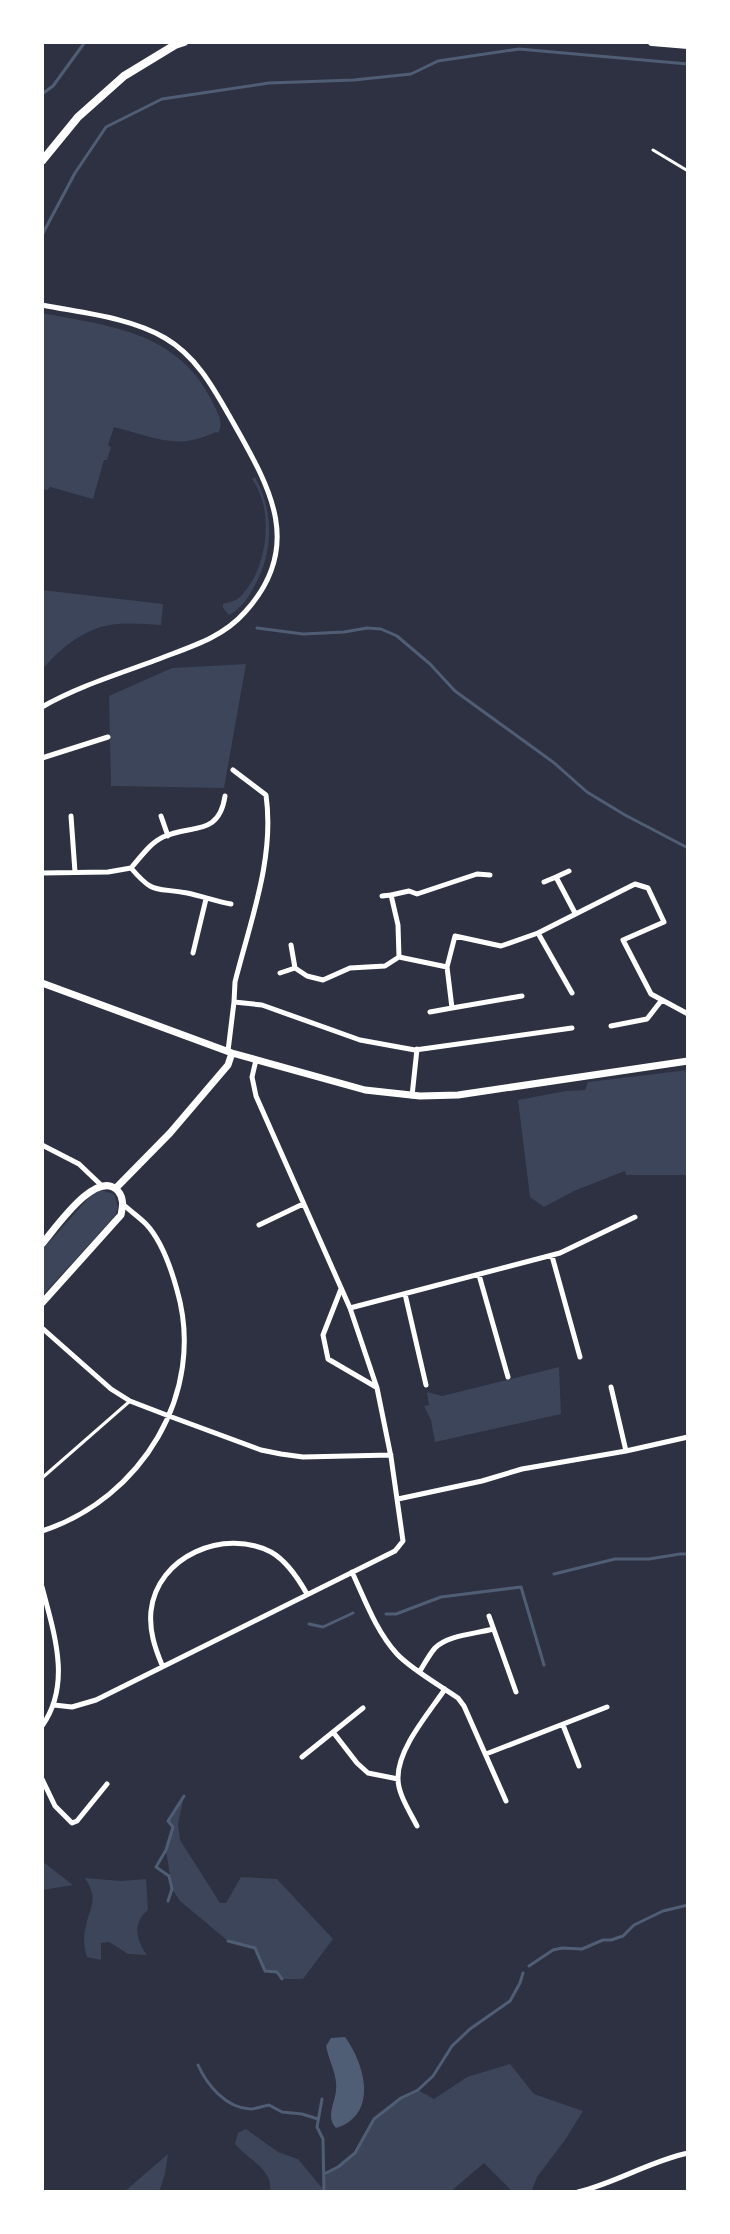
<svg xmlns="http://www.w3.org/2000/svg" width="730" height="2234" viewBox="0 0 730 2234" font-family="Montserrat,sans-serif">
<rect width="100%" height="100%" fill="#2d3142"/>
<!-- green -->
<path fill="#3c4559" d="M42,313C109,326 176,331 211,399C216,411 225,421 218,433L216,432C176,451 154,437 114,427L108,445L111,447L107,460H104L93,499L50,487L48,490L42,489Z
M255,477C274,512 274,552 254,587C248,598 240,610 229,615L223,608V604C229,602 236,601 240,597C268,569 275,510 252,479Z
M42,590L163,604L161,625C145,624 126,622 110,625C84,629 58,650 42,670Z
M246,664L224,788L111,786L109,696L172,668Z
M688,1070V1175H626L625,1171L574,1191L544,1207L530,1197L518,1100L566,1091L585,1090L588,1082Z
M100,1190L114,1194L118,1207L115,1216L42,1296V1250L92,1194Z
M559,1367L561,1414L435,1442L431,1420L424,1406L429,1405L427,1392L442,1396Z
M184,1796L178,1824L180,1840L220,1903H226L241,1877L277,1879L333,1939L303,1979H282L277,1972L265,1971L255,1948L228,1941L180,1901L172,1889L166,1850L173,1828L168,1821Z
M42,1861L73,1885L42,1890Z
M85,1878L121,1881L146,1879L148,1910C132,1923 136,1940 147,1955L128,1954L109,1942L101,1943V1960L87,1957C84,1947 83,1939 85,1930C89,1906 100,1902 85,1878Z
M510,2064L534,2094L583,2111L565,2140L537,2177L531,2192H513L484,2163L450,2192H270C273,2168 249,2161 235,2144L238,2133L246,2129L278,2152L298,2159L322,2188L324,2174L338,2167L355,2153L374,2119L401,2098L418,2090L434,2099L467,2077Z
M168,2154L165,2174L159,2192H124Z"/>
<!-- water -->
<path fill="#4f5d75" d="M345,2037C365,2064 379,2115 336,2128C326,2117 334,2105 336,2091C338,2075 329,2062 326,2046L331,2038Z"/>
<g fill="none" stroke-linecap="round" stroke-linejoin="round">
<!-- stream -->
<path stroke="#4f5d75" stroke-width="3" d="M42,94L53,86L85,42
M42,235L75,173L106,127L162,99L269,83L354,80L411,74L438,61L519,49L688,64
M257,628L303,634L344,632L367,628L381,629L397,636L430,664L455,691L553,762L587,792L625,815L688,848
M554,1574L615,1559H649L680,1554H688
M386,1614H396L441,1597L521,1587L544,1665
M309,1624L323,1627L353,1613
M168,1901L172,1889L169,1876L156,1867L166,1850L173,1827L168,1821L184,1796
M228,1941L255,1948L265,1971L277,1972L282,1979
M529,1966L553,1950L562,1948L582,1949L603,1940H611L623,1936L634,1925L663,1911L688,1905
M198,2065C207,2085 226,2108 250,2109C256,2109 263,2106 269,2105L282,2112L302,2114L318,2119
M322,2099L317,2127L323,2139L324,2192
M324,2174L338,2167L355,2153L374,2119L401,2098L418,2090L433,2076L452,2046L470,2029L510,2001L520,1983L523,1973"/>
<!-- service -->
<path stroke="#fff" stroke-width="3" d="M653,150L688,171
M42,1478L130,1401"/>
<!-- minor -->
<path stroke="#fff" stroke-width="5" d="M42,305C82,313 129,317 165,338C196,356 213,387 230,417C267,483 307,544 245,612C226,634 199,644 172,654C129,671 82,684 42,707
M42,758L108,737
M71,816L75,872
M161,816L168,836
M131,868C140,858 150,843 163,837C191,824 219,837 225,796
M42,873L108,872L131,868C154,895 155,887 187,893C201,896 216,901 231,904
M556,877L569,871
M544,882L556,877L575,913
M391,895L409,891L417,894L477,874L490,875
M382,896L391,895L398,925L399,957
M538,933L572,993
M291,945L295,968L307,976L323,980L350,968L385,966L399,957
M193,953L206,899
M399,957L447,967L455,936L501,946L538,933L635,884L648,888L664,922L623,940L651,994L688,1014
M447,967L452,1008L522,996
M280,973L295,968
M234,1002L262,1005L360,1040L415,1050L572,1028
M430,1012L452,1008
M611,1026L647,1019L661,1001
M228,1051L234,1002L235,982C250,922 275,858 266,795L233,770
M412,1096L417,1049
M42,1145L79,1164L101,1185
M259,1225L303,1204
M552,1256L580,1357
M479,1275L508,1377
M341,1289L323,1335L328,1359L376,1387
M405,1294L426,1385
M350,1308L560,1253L635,1217
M42,1328L111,1389L130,1401L169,1416L261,1450L281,1454L303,1457L391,1455
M611,1387L626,1451
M398,1499L482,1481L522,1469L626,1451L688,1437
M42,1531C141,1499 207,1393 177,1290C171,1268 162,1241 146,1224C139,1217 130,1211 123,1204
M352,1572C365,1600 376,1631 397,1654C411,1669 439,1685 458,1698L464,1706L506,1801
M42,1587C54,1633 72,1684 42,1726
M489,1616L516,1692
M162,1665C155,1648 149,1631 151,1611C157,1556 224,1528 271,1552C287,1561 298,1578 307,1594
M420,1671C425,1663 429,1655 435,1648C448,1635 475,1634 493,1629
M54,1705L72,1707L96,1700L395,1551L403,1541L391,1457L377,1388L350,1308L256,1096L252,1077L256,1060
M563,1725L579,1766
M333,1732L357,1763L368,1773L398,1779
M486,1754L607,1707
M302,1757L363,1708
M42,1779L55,1806L72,1823L77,1821L107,1784
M417,1826C410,1812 398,1794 398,1779C397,1749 429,1713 445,1689
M578,2192C616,2183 650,2161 688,2153"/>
<!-- tertiary -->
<path stroke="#fff" stroke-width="7" d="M42,983L232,1053L365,1090L420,1096L458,1095L688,1061
M116,1188L170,1133L228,1065L232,1053
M42,1244C55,1229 97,1167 118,1191C124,1198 123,1206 121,1215L42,1303"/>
<!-- secondary -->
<path stroke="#fff" stroke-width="8" d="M652,42L688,45
M42,161L78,117L124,76L175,45L184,42"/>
</g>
<!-- border -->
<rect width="730" height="2234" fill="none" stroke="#ffffff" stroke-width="88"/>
</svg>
